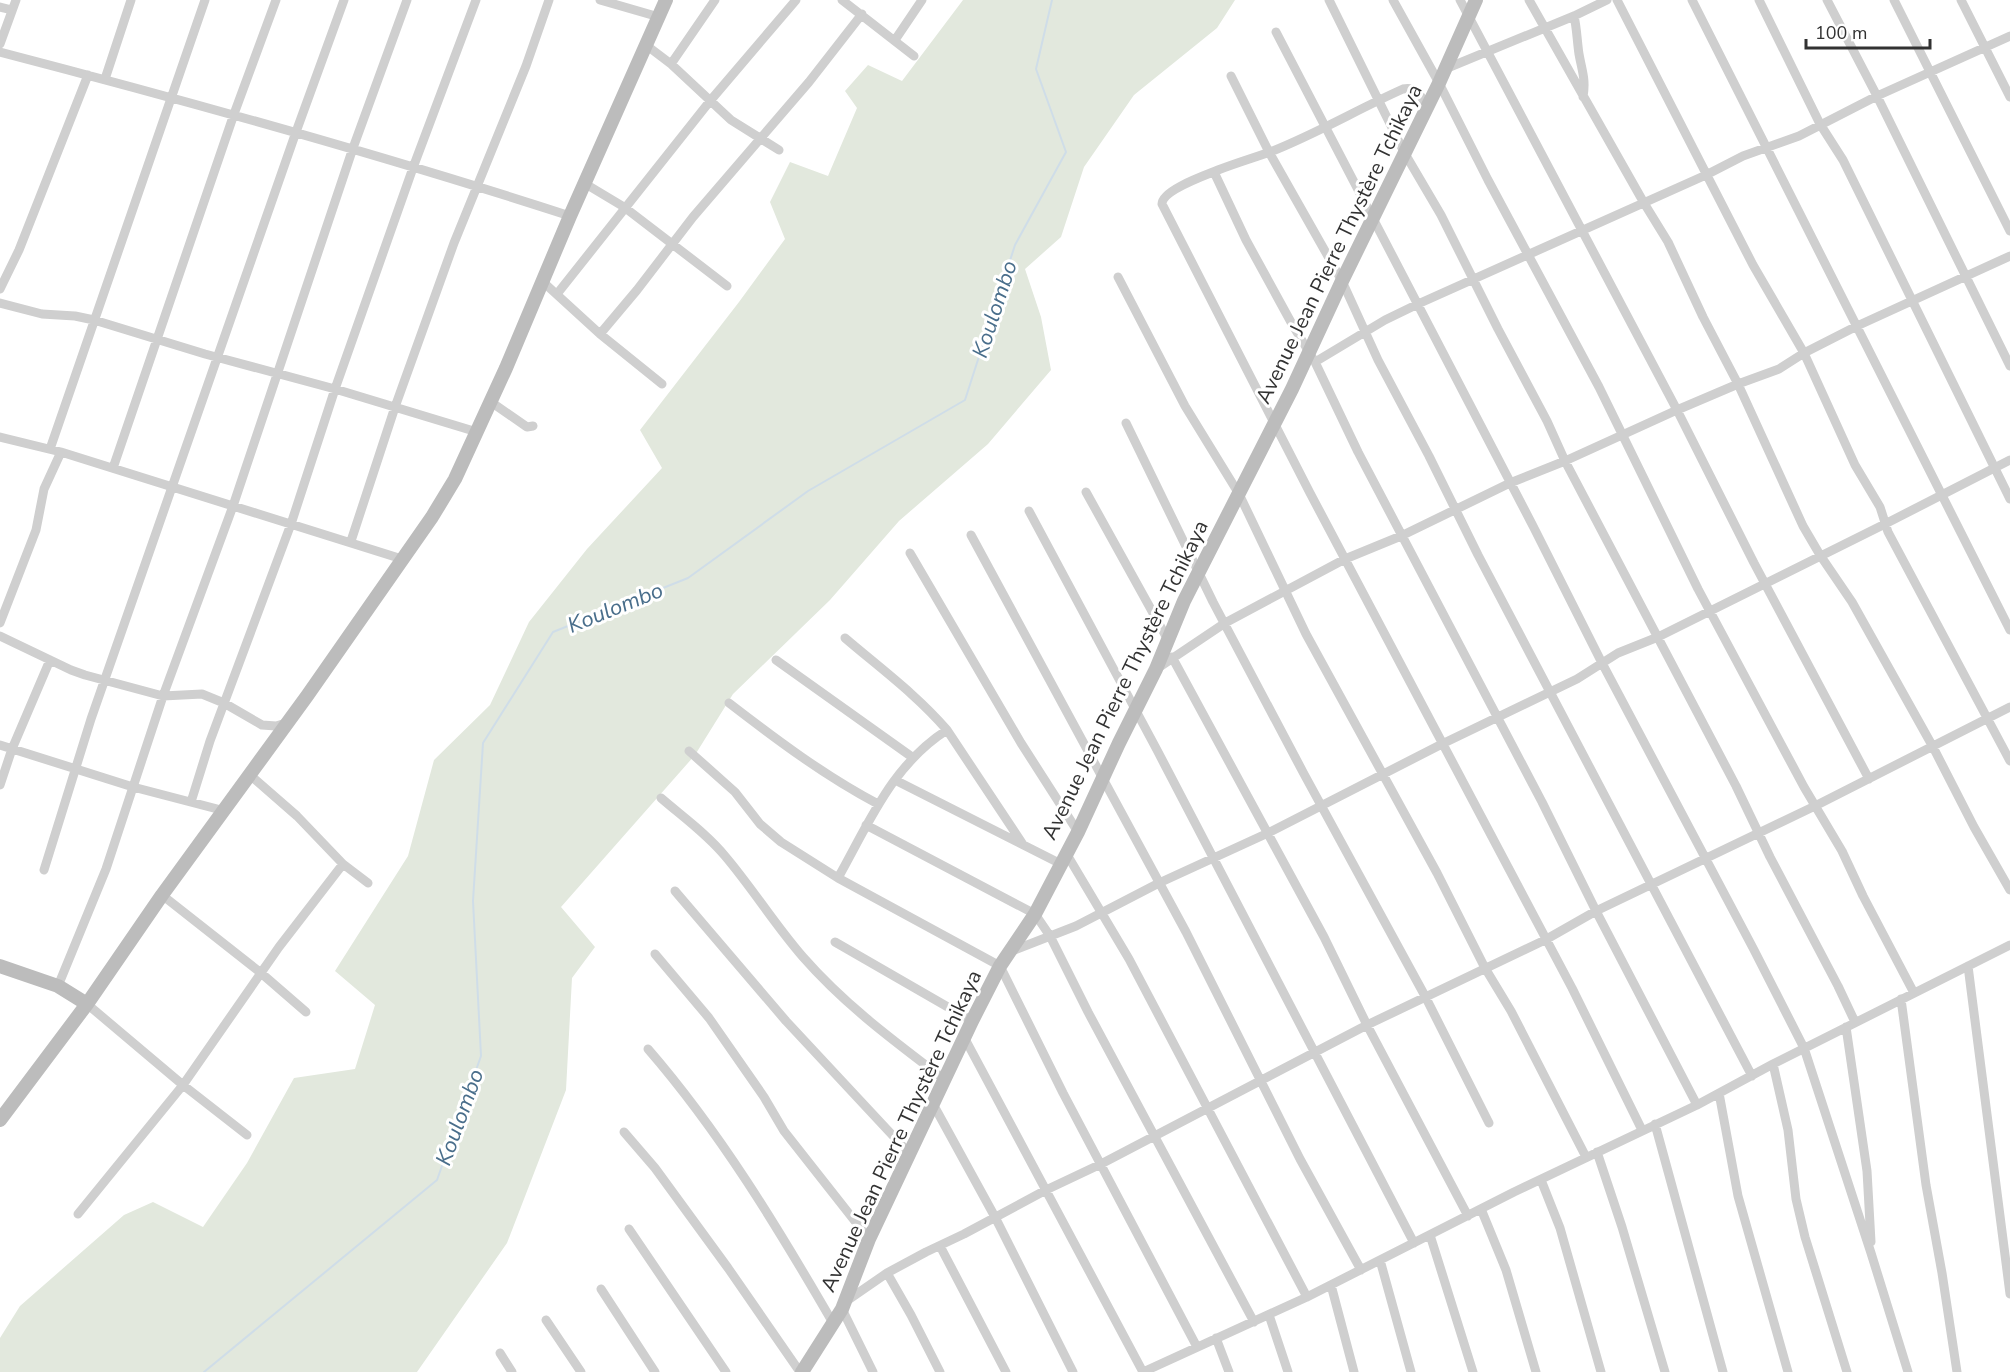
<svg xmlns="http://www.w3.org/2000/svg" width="2010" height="1372" viewBox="0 0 2010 1372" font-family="'Nunito Sans',sans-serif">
<rect width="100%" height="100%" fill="#fff"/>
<!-- green -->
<path fill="#e2e8dd" d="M963,0H1235L1217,28L1134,95L1084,167L1061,237L1025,269L1041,317L1051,370L988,444L899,521L830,600L733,694L695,755L561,907L595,947L572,978L566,1090L507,1243L417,1372H0V1338L20,1306L124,1215L153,1202L203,1227L247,1163L294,1078L355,1069L375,1005L335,971L408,856L434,760L490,705L529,622L587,549L662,468L640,430L739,302L785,239L770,202L790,162L828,176L857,108L845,91L868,65L902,81Z"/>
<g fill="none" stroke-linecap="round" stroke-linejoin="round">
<!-- stream -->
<path stroke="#cfdde8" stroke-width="2" d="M204,1372L437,1180L481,1056L473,901L483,743L553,632L688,578L808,491L965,400L1015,245L1066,152L1036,69L1052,0"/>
<!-- street -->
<path stroke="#cfcfcf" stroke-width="9" d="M600,0L659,17
M842,0L914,56
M1329,0L1404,152L1441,215L1498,329L1547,421L1565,461L1736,786L1770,857L1838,986L1855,1022
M1393,0L1439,83L1488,180L1599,387L1698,589L1804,787L1842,851L1863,896L1914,993
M1460,0L1677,410L1754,563L1869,779
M1529,0L1644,203L1668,242L1703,317L1738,384L1803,526L1820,555L1852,602L1933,747L1974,827L2010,890
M1617,0L1753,265L1804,353L1855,465L1880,507L1888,532L2010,761
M1692,0L2010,630
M1759,0L1820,124L1843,160L2010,499
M1827,0L1877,96L2010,366
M1894,0L2010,231
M1961,0L2010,97
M0,7L12,10
M1574,16C1577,29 1577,41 1579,54C1582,71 1586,79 1583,97
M1276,32L1533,526L1602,663L1753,948L1804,1048L1871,1253L1908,1372
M895,40L922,0
M0,44L16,0
M646,45L671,64L731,120L779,150
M0,52C192,102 382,155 570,216
M671,64L715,0
M1445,69L1574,16L1607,0
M1231,76L1269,152L1342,281L1378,360L1429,456L1478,555L1752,1076
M105,79L131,0
M1427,107C1421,96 1417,86 1403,89C1358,109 1316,134 1270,152C1253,158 1236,163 1218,170C1206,175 1162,190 1162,204L1310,493L1572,988L1642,1130
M1214,172L1246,240L1292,324L1315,362L1358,452L1542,802L1596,911L1697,1105
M584,183L624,207L727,286
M1118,277L1185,406L1239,494L1306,634L1437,873L1485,968L1511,1011L1586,1157
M542,281L600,334L662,384
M0,289L19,250L88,75
M557,294L710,101L796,0
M0,303L42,314L75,316L94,320L205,354L335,389L477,432
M600,334L637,290L693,217L809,82L862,14
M1315,362L1385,320L1418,304L1706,175L1743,156L1799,136L1877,96L2010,36
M491,402L527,427L533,426
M1126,423L1213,602L1304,774L1425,996L1489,1123
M0,437L61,452L402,559
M50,449L205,0
M113,468L234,114L276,0
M1086,492L1168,640
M1029,511L1157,750L1414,1243
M971,535L1186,932L1300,1159L1361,1270
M351,541L395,407L454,243L526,66L549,0
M910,553L1021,743L1078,832
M0,623L36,530L44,489L61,452
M0,636L71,670L85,675L163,696L202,694L224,703L262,725L276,726L286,723
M845,638C880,668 917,695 947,730L1022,843
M1172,657L1324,937L1367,1025L1468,1216
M776,660L912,757
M1158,668L1225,623L1345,559L1401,536L1510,483L1565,461L1677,410L1738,384L1779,369L1804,353L1857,326L2010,256
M729,703C777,740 825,776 878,804
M0,745L133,787L225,811
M689,751L735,792L760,824L781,842L838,878L1000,966L1063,1093L1197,1347
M250,775L297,816L343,864L368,883
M895,780L1061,864
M0,785L12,749L50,660
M661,798C683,817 707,834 725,856C753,889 775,925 803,957C845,1005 894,1041 944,1079
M191,802L210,741L291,524L335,389L414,165L476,0
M866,825L1035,914L1050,936L1088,1012L1254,1322
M1066,853L1129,959L1307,1297
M44,870L91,719L296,132L344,0
M838,878C869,823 892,765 947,730
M675,891L786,1021L909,1153
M162,895L261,973L306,1012
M835,942L972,1021
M1012,951L1076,926L1159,883L1268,833L1442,744L1577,679L1618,653L1658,637L1885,524L2010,460
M655,954L709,1018L764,1097L784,1131L869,1239
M1968,966L2010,1294
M58,986L106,869L163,696L233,506L353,148L407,0
M1901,999L1926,1185L1942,1273L1957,1372
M87,1004L183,1085L247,1135
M1846,1027L1867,1171L1871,1242
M964,1037L1143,1372
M648,1049C720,1132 778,1228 833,1323
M1773,1064L1788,1130L1796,1199L1805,1237L1847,1372
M1719,1093L1738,1196L1788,1372
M933,1104L995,1217L1073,1372
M1655,1124L1723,1372
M624,1132L655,1168L728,1268L800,1372
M1597,1152L1622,1227L1665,1372
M1541,1180L1560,1228L1601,1372
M1481,1209L1506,1270L1536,1372
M78,1214L183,1085L279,947L343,864
M629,1229L726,1372
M1430,1235L1473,1372
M940,1246L1006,1372
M1380,1260L1411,1372
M887,1273L911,1315L940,1372
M1331,1285L1354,1372
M601,1289L655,1372
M845,1302L887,1273L926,1252L964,1234L1046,1190L1101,1164L1367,1025L1545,940L1596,911L1815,806L2010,707
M842,1309L873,1372
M1269,1315L1288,1372
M546,1320L581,1372
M1216,1338L1229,1372
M500,1353L512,1372
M1143,1372L1307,1297L1514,1192L1697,1105L1773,1064L2010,945"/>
<!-- secondary -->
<path stroke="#bcbcbc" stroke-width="14" d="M0,966L58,986L87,1004
M0,1120L87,1004L162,895L307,696L432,517L455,479L506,368L570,216L666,0
M802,1372L842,1309L869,1239L972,1021L1000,966L1035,914L1078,832L1119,743L1156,669L1184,601L1292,389L1342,281L1439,83L1476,0"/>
</g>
<g text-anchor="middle" stroke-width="6" stroke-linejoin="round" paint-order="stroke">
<!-- street labels -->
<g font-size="21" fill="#323232" stroke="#fff">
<text transform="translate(1339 244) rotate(-64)" y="7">Avenue Jean Pierre Thystère Tchikaya</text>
<text transform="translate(1125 680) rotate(-64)" y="7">Avenue Jean Pierre Thystère Tchikaya</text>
<text transform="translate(901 1131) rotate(-65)" y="7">Avenue Jean Pierre Thystère Tchikaya</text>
</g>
<!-- water labels -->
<g font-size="22" font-style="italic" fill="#496e8b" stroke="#fff">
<text transform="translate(994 309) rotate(-72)" y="8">Koulombo</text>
<text transform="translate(615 607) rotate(-22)" y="8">Koulombo</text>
<text transform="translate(459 1117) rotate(-70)" y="8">Koulombo</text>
</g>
</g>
<!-- scale -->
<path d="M1806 39v9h124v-9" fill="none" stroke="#323232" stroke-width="3"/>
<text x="1815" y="39" font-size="18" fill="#323232" stroke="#ffffff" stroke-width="4.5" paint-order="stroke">100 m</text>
</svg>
